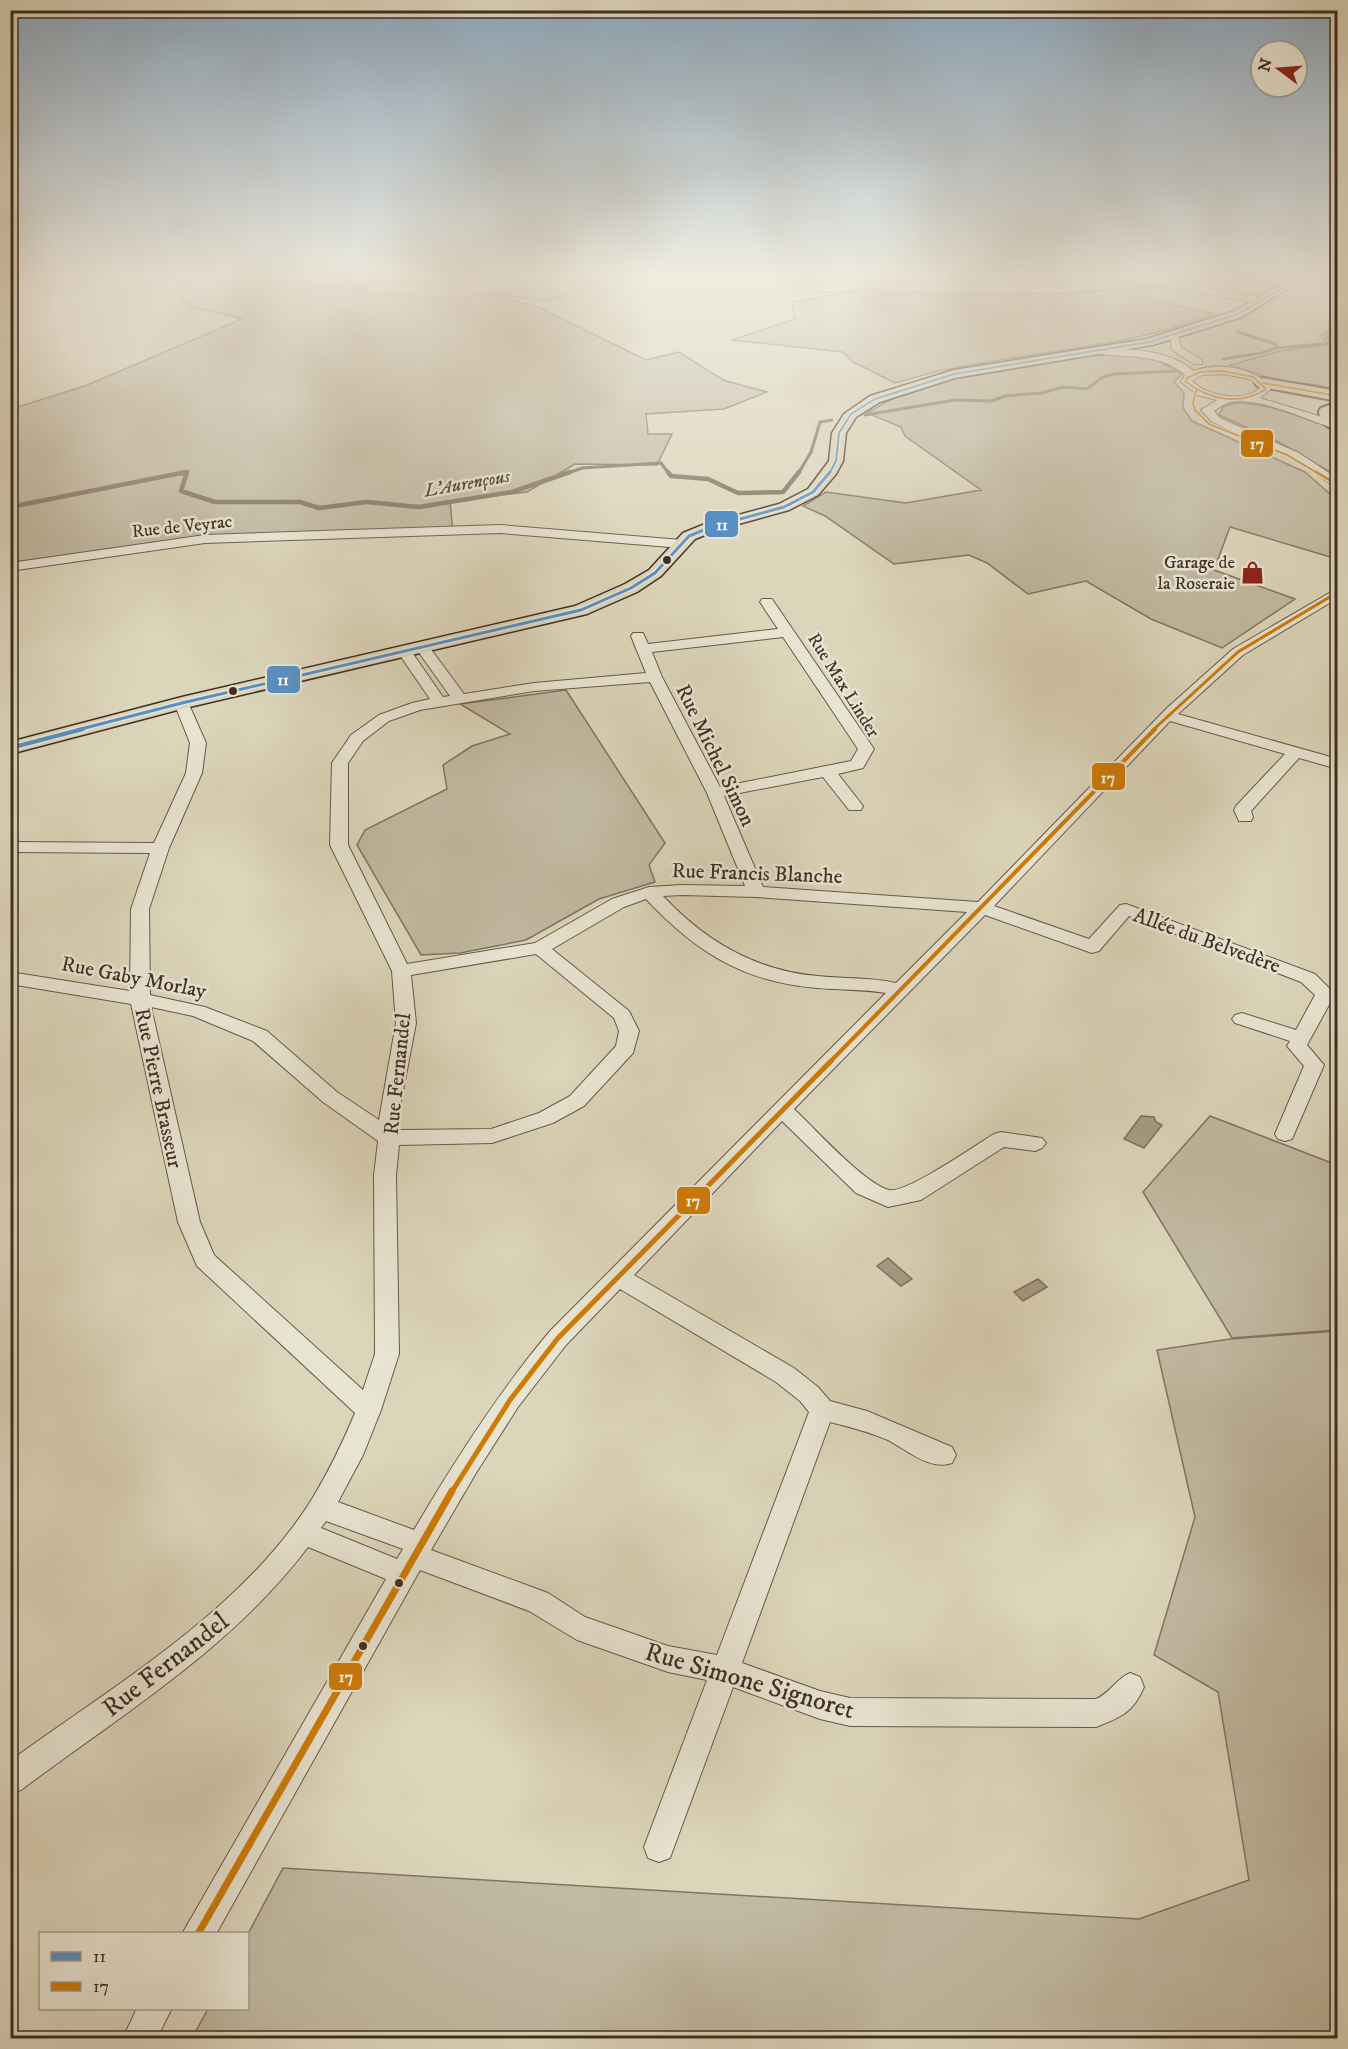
<svg xmlns="http://www.w3.org/2000/svg" width="1348" height="2049" viewBox="0 0 1348 2049" font-family="'IM FELL DW Pica',serif">
<rect width="100%" height="100%" fill="#dcd5ba"/>
<filter id="stains"><feTurbulence type="fractalNoise" baseFrequency=".00333" numOctaves="4"/><feColorMatrix values="0 0 0 0 .2 0 0 0 0 .09 0 0 0 0 .02 0 0 0 .5 -.17"/></filter>
<radialGradient id="worn" r=".72"><stop offset=".6" stop-color="#630" stop-opacity="0"/><stop offset="1" stop-color="#630" stop-opacity=".3"/></radialGradient>
<!-- green -->
<path fill="#c1b9a1" stroke="#807463" stroke-width="1.5" d="M180,275H233L412,296L447,297L490,295L487,284L460,275H609C589,284 566,299 544,300C526,301 510,293 492,295L538,307L646,360L679,352L723,380L767,392L724,409L646,414L648,434H672L657,465L575,464L527,492L450,501L453,533L193,537L11,565V409L85,386L242,319L189,306L171,285Z
M1150,289L1149,299L1214,314C1126,349 1035,350 944,370C928,373 911,379 895,383L853,362L843,352L732,340L795,319L792,302L851,292L1015,295Z
M1337,327V391L1317,385L1280,381L1230,365L1280,351L1329,344L1320,336Z
M1094,355L1136,356L1157,360L1182,374L1174,382L1184,393L1183,408L1192,421L1305,472L1338,501L1337,559L1230,527L1214,570L1295,599L1222,648L1151,619L1086,581L1028,594L987,563L969,555L894,564L825,516L803,506L826,492L906,503L981,490L905,436L901,427L867,413L897,396L956,378Z
M1234,403C1270,403 1303,418 1337,430V476L1275,440L1219,415L1223,407Z
M566,690L665,843L649,865L655,882L599,899L526,940L460,953L421,955L357,845L365,830L447,789L443,765L472,746L510,734L460,704Z
M1210,1116L1337,1165V1330L1232,1338L1143,1192Z
M1337,1331V2038H192L208,2009L248,2008V1934L283,1868L1139,1919L1249,1880L1218,1692L1154,1655L1195,1517L1157,1350L1230,1339Z"/>
<!-- water -->
<path fill="#a79c87" stroke="#7e7060" stroke-width="1.5" d="M1141,1116L1154,1117L1156,1122L1162,1125L1144,1148L1124,1139Z
M888,1258L912,1279L901,1286L877,1266Z
M1038,1279L1047,1287L1023,1301L1014,1292Z"/>
<g fill="none" stroke-linecap="round" stroke-linejoin="round">
<!-- stream-far1 -->
<path stroke="#7e7060" stroke-width="3" d="M1238,332L1275,344L1277,348
M1223,359L1262,353L1276,348L1335,343L1334,340L1327,337L1338,331
M865,415L955,400L992,401L1005,396L1042,393L1063,387L1087,389L1103,377L1114,374L1175,371
M178,474H186
M565,474L582,468L661,463L669,474
M798,474L811,452L820,422L832,420"/>
<!-- stream -->
<path stroke="#7e7060" stroke-width="4.5" d="M187,472L181,491L215,502H300L319,508L367,502L419,507L512,492L570,472
M668,472L671,476L708,479L738,493L783,492L799,472
M10,507L186,472"/>
<defs>
<path id="minor" d="M175,275H185L176,285L175,290H169L166,285Z
M702,275H783C764,288 729,280 707,278Z
M1144,277L1263,298L1268,301L1263,304L1156,285L1055,293L861,289L819,292L814,289L819,286L861,283L1055,287L1140,280Z
M1170,334H1178L1181,347L1202,360V364H1194L1172,350Z
M1100,348C1132,350 1168,349 1194,371C1217,362 1257,367 1271,389L1260,398L1338,422V429C1306,421 1264,397 1231,402C1225,403 1219,408 1214,411L1220,418L1299,453L1338,479V489L1291,457L1212,422L1201,410L1217,400L1198,395L1181,382L1185,375C1160,352 1127,359 1096,353L1095,351ZM1223,374L1250,379L1260,388C1243,403 1207,396 1192,381L1202,375Z
M500,525L682,540L688,544L682,548L500,533L205,543L10,571V563L205,535Z
M1338,588V598L1243,655L1178,714L1338,759V769L1299,758L1251,811L1253,817L1251,821H1239L1234,810L1236,806L1285,754L1170,721L994,906L1089,939L1120,905L1126,904L1315,974L1335,994L1307,1045L1324,1065L1292,1139L1285,1141L1278,1139L1275,1134L1304,1066L1287,1046L1290,1041L1235,1023L1232,1019L1235,1015L1242,1013L1296,1030L1315,995L1301,982L1129,916L1099,951L1092,953L985,915L794,1109C814,1128 865,1184 889,1190C906,1194 976,1145 994,1134L1001,1132L1042,1138L1046,1143L1042,1148L1035,1151L1004,1147L921,1200L888,1207L856,1193L782,1121L634,1275L794,1368L818,1387L830,1401L867,1411L952,1447L956,1455L952,1463C930,1471 907,1450 888,1440C869,1432 850,1427 830,1422L742,1663L820,1691L850,1698L1096,1699C1110,1693 1116,1679 1130,1673L1140,1677L1144,1687C1133,1713 1121,1717 1096,1727L850,1726L820,1719L733,1687L670,1858L659,1862L648,1858L644,1847L707,1680L668,1672L577,1640L529,1611L420,1570L216,1934H182L386,1579L308,1547C232,1648 121,1715 21,1790L10,1794V1761C115,1685 243,1610 312,1499C329,1471 343,1442 355,1413L197,1266L178,1222L131,1004L10,984V972L130,991L131,909L150,853L10,852V842L154,843L186,773L190,743L174,703L182,698L187,700L206,743L202,773L169,848L149,909L150,995L205,1007L267,1031L337,1092L379,1120L396,1023L392,971L330,845L332,763L351,735L379,715L412,703L430,699L397,651L399,648H409L443,697L450,696L415,647L417,644H427L464,694L534,683L646,673L631,636L633,633H643L648,644L778,629L760,602L762,599H772L874,749L863,768L838,774L863,806L861,810H849L823,777L724,796L763,887L978,902L1167,708L1233,649ZM783,637L858,749L851,761L720,787L662,677L652,652ZM650,682L707,793L745,886L682,885L649,887L612,899L535,943L407,964L348,845V763L363,741L389,721L420,710L534,691ZM682,895L756,897L967,912L896,983C870,977 844,979 818,976C756,971 705,941 663,896ZM646,899C696,952 743,982 817,988C840,990 863,989 886,993L550,1331C498,1393 455,1460 414,1530L338,1502L363,1455L381,1410L399,1354L396,1175L399,1145L492,1143L553,1123L584,1106L633,1053L639,1031L629,1011L552,949L624,907ZM536,954L614,1018L619,1031L616,1046L570,1096L539,1113L491,1129L399,1130V1112L416,1023L411,975ZM151,1007L193,1016L253,1041L323,1102L378,1141L374,1175L375,1354L363,1390L214,1255L200,1222ZM620,1289L776,1382L800,1401L809,1412L717,1655L668,1646L585,1617L548,1593L431,1550L476,1473L518,1407L566,1345ZM326,1521L403,1549L397,1559L321,1528Z
M137,2008H172L157,2038H123Z"/>
<path id="major" d="M1297,275H1310L1242,317L1153,345L955,378L880,402L856,417L846,433L843,461L836,474L818,495L789,510L717,530L695,539L661,576L637,592L587,614L185,708L10,754V742L182,697L575,606L625,584L649,570L683,533L705,524L779,504L808,489L829,461L832,433L844,414L870,396L954,370L1147,339L1234,311Z"/>
<path id="highway" d="M1263,378L1338,391V401L1257,386L1255,383L1257,380Z
M1338,402V413L1335,414L1338,428C1327,430 1319,421 1319,411L1321,408Z"/>
</defs>
<!-- minor casing -->
<use href="#minor" stroke="#67584a" stroke-width="2"/>
<!-- major casing -->
<use href="#major" stroke="#402e25" stroke-width="3"/>
<!-- highway casing -->
<use href="#highway" stroke="#402e25" stroke-width="4"/>
<!-- minor -->
<use href="#minor" fill="#e8e4d2" fill-rule="evenodd"/>
<!-- major -->
<use href="#major" fill="#dcd5ba" fill-rule="evenodd"/>
<!-- highway -->
<use href="#highway" fill="#dcd5ba" fill-rule="evenodd"/>
<defs>
<path id="bus-1-far2" d="M829,474L836,461L839,433L851,414L875,399L954,374L1149,342L1238,314L1304,275"/>
<path id="bus-1-far1" d="M77,730L182,703L581,610L631,588L655,573L689,536L711,527L784,507L813,492L830,472"/>
<path id="bus-1" d="M10,748L83,729"/>
<path id="bus-2-far4" d="M1223,371L1253,377L1266,389C1240,406 1210,400 1186,382L1187,378L1200,372Z
M1263,383L1338,396
M1196,391L1193,403L1195,410L1209,424L1287,455L1319,474"/>
<path id="bus-2-far3" d="M1316,472L1338,485
M1153,730L1238,652L1338,592"/>
<path id="bus-2-far2" d="M829,1063L1155,729"/>
<path id="bus-2-far1" d="M451,1493L510,1400L558,1338L831,1061"/>
<path id="bus-2" d="M198,1934L452,1491"/>
</defs>
<!-- bus-1-far2 casing -->
<use href="#bus-1-far2" stroke="#e8e4d2" stroke-width="4.5"/>
<!-- bus-1-far1 casing -->
<use href="#bus-1-far1" stroke="#e8e4d2" stroke-width="6"/>
<!-- bus-1 casing -->
<use href="#bus-1" stroke="#e8e4d2" stroke-width="8"/>
<!-- bus-2-far4 casing -->
<use href="#bus-2-far4" stroke="#e8e4d2" stroke-width="4.5"/>
<!-- bus-2-far3 casing -->
<use href="#bus-2-far3" stroke="#e8e4d2" stroke-width="6"/>
<!-- bus-2-far2 casing -->
<use href="#bus-2-far2" stroke="#e8e4d2" stroke-width="8"/>
<!-- bus-2-far1 casing -->
<use href="#bus-2-far1" stroke="#e8e4d2" stroke-width="10"/>
<!-- bus-2 casing -->
<use href="#bus-2" stroke="#e8e4d2" stroke-width="11"/>
<!-- bus-1-far2 -->
<use href="#bus-1-far2" stroke="#5890c3" stroke-width="2"/>
<!-- bus-1-far1 -->
<use href="#bus-1-far1" stroke="#5890c3" stroke-width="3"/>
<!-- bus-1 -->
<use href="#bus-1" stroke="#5890c3" stroke-width="4"/>
<!-- bus-2-far4 -->
<use href="#bus-2-far4" stroke="#ce7b07" stroke-width="2"/>
<!-- bus-2-far3 -->
<use href="#bus-2-far3" stroke="#ce7b07" stroke-width="3"/>
<!-- bus-2-far2 -->
<use href="#bus-2-far2" stroke="#ce7b07" stroke-width="4"/>
<!-- bus-2-far1 -->
<use href="#bus-2-far1" stroke="#ce7b07" stroke-width="5"/>
<!-- bus-2 -->
<use href="#bus-2" stroke="#ce7b07" stroke-width="7"/>
</g>
<!-- sky -->
<linearGradient id="sky" x2="0" y2="1"><stop stop-color="#8eaac1"/><stop offset="0.49" stop-color="#efece0"/><stop offset="1" stop-color="#efece0" stop-opacity="0"/></linearGradient>
<rect width="1348" height="561" fill="url(#sky)"/>
<!-- icons -->
<defs>
<symbol id="shop-bare" viewBox="-9 -9 18 18"><path d="M-5-2.5h2.3a2.7 3.5 0 0 1 5.4 0H5L5.5 6h-11ZM-1.5-2.5h3a1.5 2.3 0 0 0-3 0Z" fill="#8f2418" stroke="#e8e4d2" stroke-width="2.5" paint-order="stroke"/></symbol>
</defs>
<g fill-rule="evenodd">
<use href="#shop-bare" x="1236" y="556" width="33" height="33"/>
</g>
<!-- markers -->
<g fill="#402e25" stroke="#e8e4d2" stroke-width="2">
<circle cx="667" cy="560" r="5"/>
<circle cx="233" cy="691" r="5"/>
<circle cx="399" cy="1583" r="5"/>
<circle cx="363" cy="1646" r="5"/>
</g>
<g text-anchor="middle" stroke-width="5" stroke-linejoin="round" paint-order="stroke">
<!-- far-water labels -->
<g font-size="18" font-style="italic" fill="#5a4a3e" stroke="#e8e4d2">
<text transform="translate(467 483) rotate(-10)" y="6">L'Aurençous</text>
</g>
<!-- far-street labels -->
<g font-size="18" fill="#402e25" stroke="#e8e4d2">
<text transform="translate(182 526) rotate(-6)" y="6">Rue de Veyrac</text>
<text transform="translate(844 685) rotate(58)" y="6">Rue Max Linder</text>
</g>
<!-- far-poi labels -->
<g font-size="18" fill="#402e25" stroke="#e8e4d2" text-anchor="end">
<text x="1235" y="568">Garage de<tspan x="1235" dy="21">la Roseraie</tspan></text>
</g>
<!-- street labels -->
<g font-size="21" fill="#402e25" stroke="#e8e4d2">
<text transform="translate(716 755) rotate(64)" y="7">Rue Michel Simon</text>
<text transform="translate(757 873) rotate(2)" y="7">Rue Francis Blanche</text>
<text transform="translate(1207 940) rotate(20)" y="7">Allée du Belvedère</text>
<text transform="translate(134 977) rotate(11)" y="7">Rue Gaby Morlay</text>
<text transform="translate(397 1074) rotate(-84)" y="7">Rue Fernandel</text>
<text transform="translate(159 1088) rotate(78)" y="7">Rue Pierre Brasseur</text>
</g>
<!-- near-street labels -->
<g font-size="26" fill="#402e25" stroke="#e8e4d2">
<text transform="translate(165 1664) rotate(-38)" y="9">Rue Fernandel</text>
<text transform="translate(750 1680) rotate(16)" y="9">Rue Simone Signoret</text>
</g>
</g>
<g stroke="#e8e4d2" stroke-width="2">
<rect x="1240" y="429" width="34" height="29" rx="6" fill="#ce7b07"/>
<rect x="704" y="510" width="35" height="28" rx="6" fill="#5890c3"/>
<rect x="266" y="665" width="35" height="29" rx="6" fill="#5890c3"/>
<rect x="1091" y="762" width="35" height="29" rx="6" fill="#ce7b07"/>
<rect x="676" y="1186" width="35" height="29" rx="6" fill="#ce7b07"/>
<rect x="328" y="1662" width="35" height="29" rx="6" fill="#ce7b07"/>
</g>
<g font-size="16" text-anchor="middle" font-weight="bold" fill="#fff">
<text x="1257" y="449">17</text>
<text x="722" y="530">11</text>
<text x="283" y="685">11</text>
<text x="1108" y="783">17</text>
<text x="693" y="1206">17</text>
<text x="346" y="1682">17</text>
</g>
<!-- margin -->
<rect width="1348" height="2049" fill="none" stroke="#dcd5ba" stroke-width="36"/>
<rect x="12" y="12" width="1324" height="2025" fill="none" stroke="#402e25" stroke-width="3"/>
<rect x="18" y="18" width="1312" height="2013" fill="none" stroke="#402e25" stroke-width="1.5"/>
<!-- legend -->
<rect x="39" y="1932" width="210" height="78" fill="#e8e4d2" stroke="#a59b8d" stroke-width="1.5"/>
<rect x="51" y="1952" width="30" height="9" fill="#5890c3" stroke="#a59b8d" stroke-width="1.5"/>
<text x="93" y="1962" font-size="18" fill="#402e25">11</text>
<rect x="51" y="1982" width="30" height="9" fill="#ce7b07" stroke="#a59b8d" stroke-width="1.5"/>
<text x="93" y="1992" font-size="18" fill="#402e25">17</text>
<!-- north arrow -->
<g transform="translate(1279 69) rotate(286)"><circle r="28" fill="#e8e4d2" stroke="#a59b8d" stroke-width="1.5"/>
<path d="M0-4.5L10 22L0 15L-10 22Z" fill="#8f2418"/>
<text y="-9" font-size="16" font-weight="bold" text-anchor="middle" fill="#402e25">N</text>
</g>
<rect width="100%" height="100%" filter="url(#stains)"/>
<rect width="100%" height="100%" fill="url(#worn)"/>
</svg>
